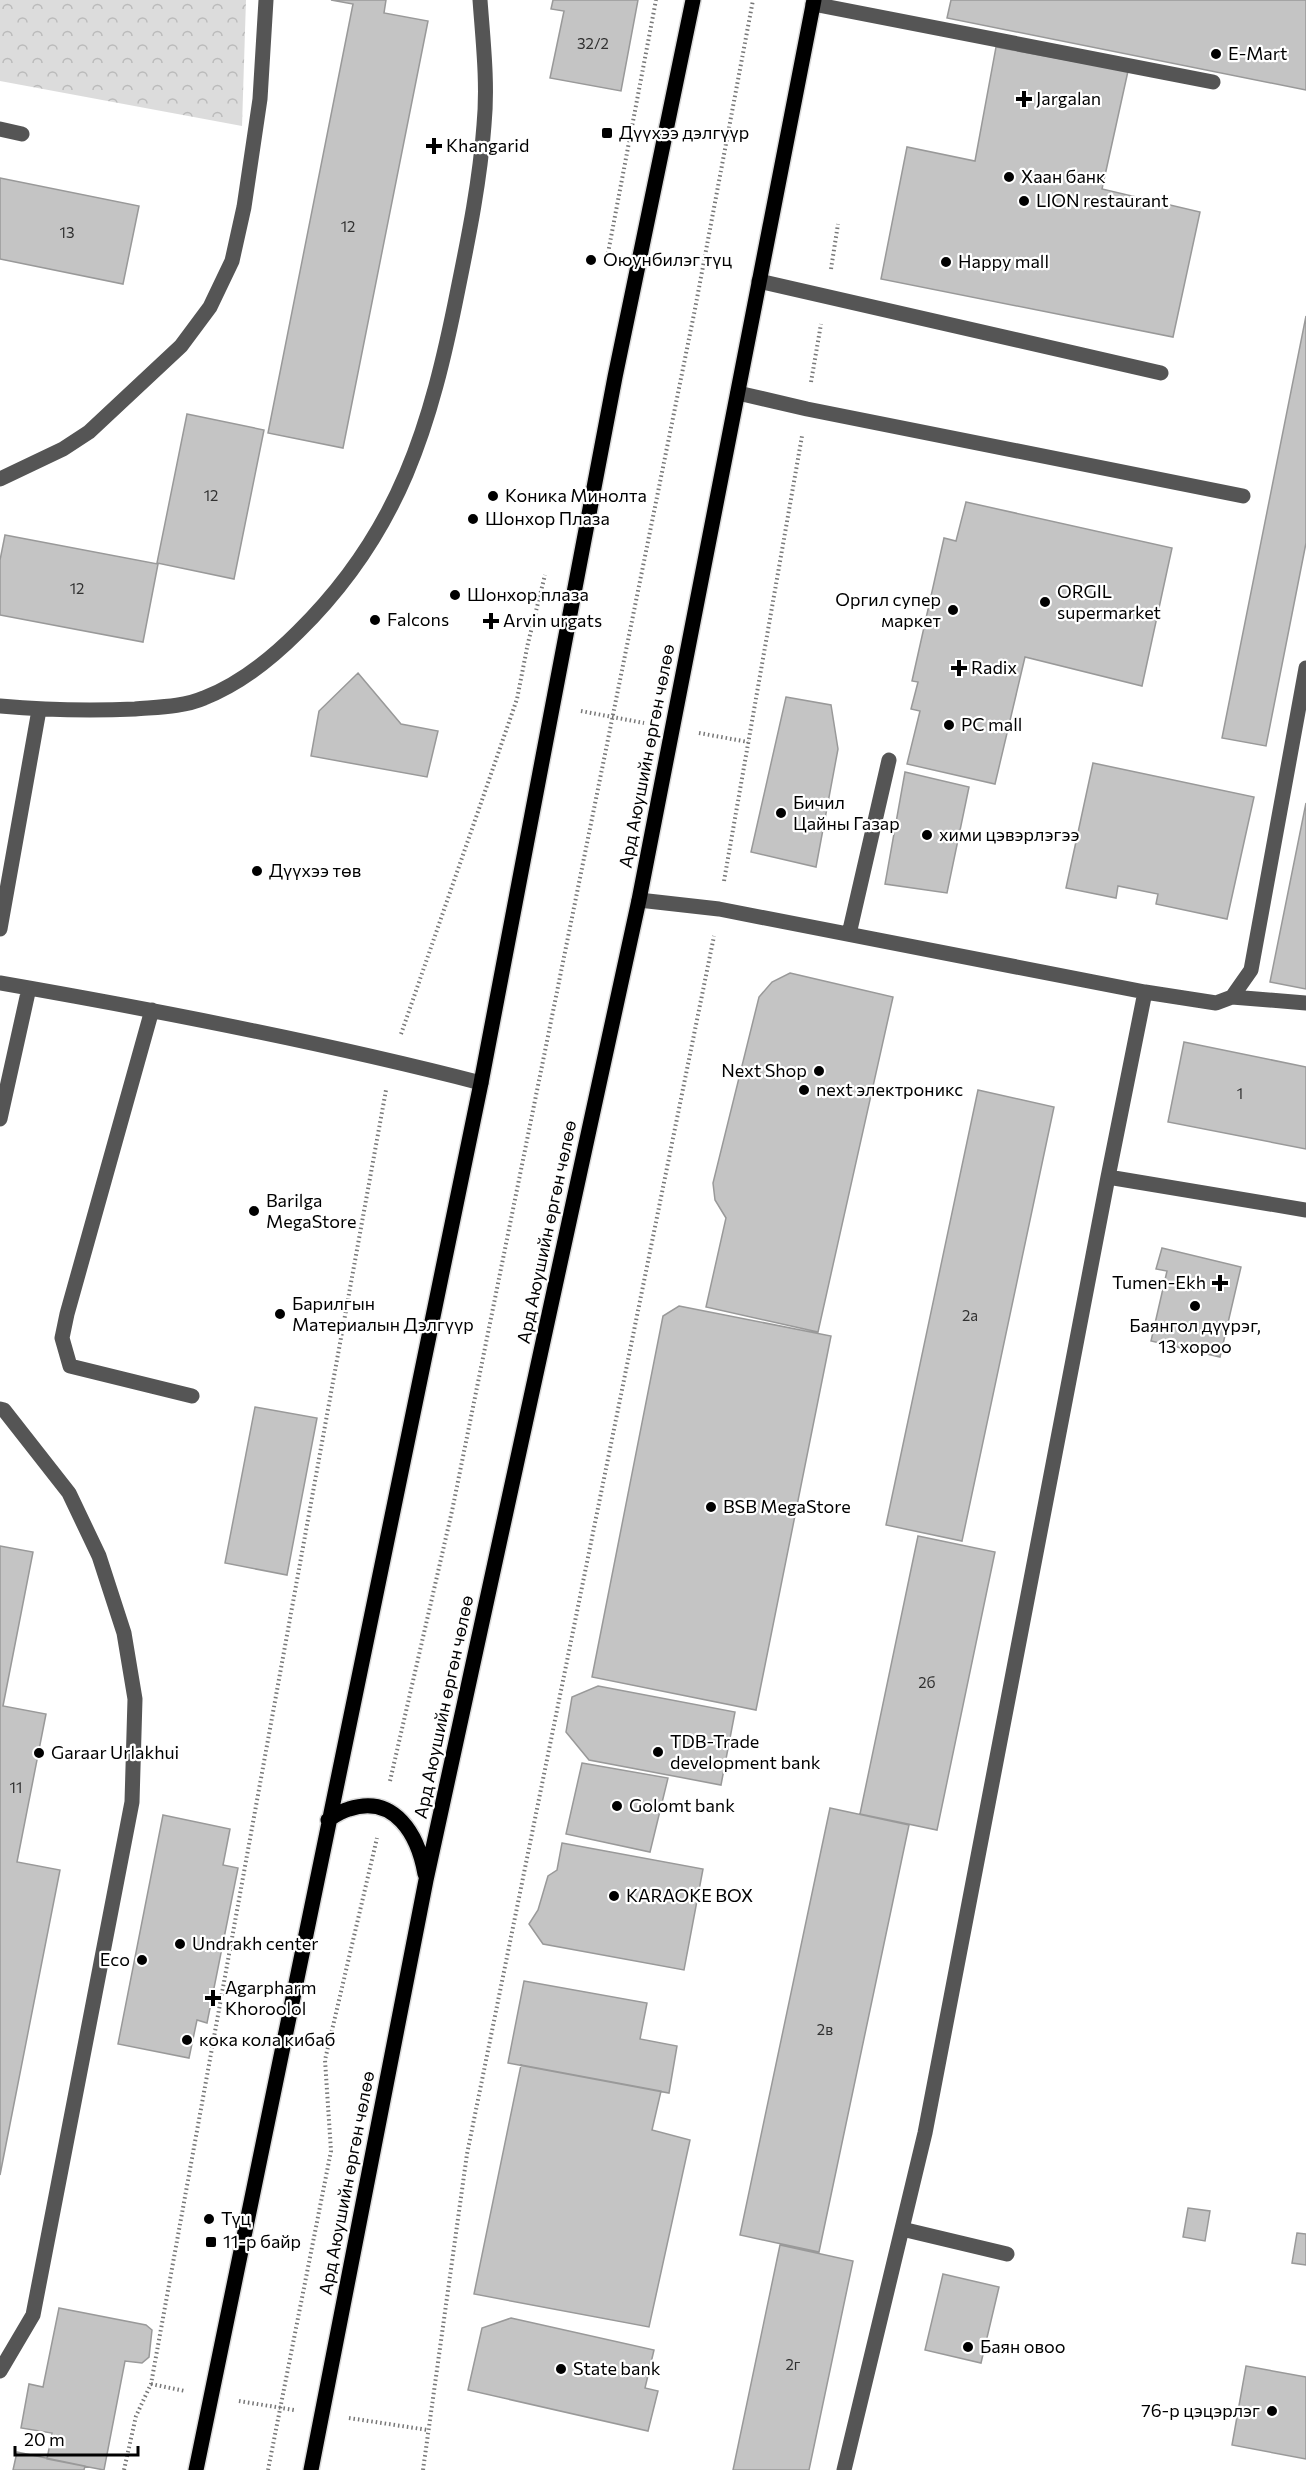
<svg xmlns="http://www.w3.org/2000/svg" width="1306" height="2470" viewBox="0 0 1306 2470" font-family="Commissioner,sans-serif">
<defs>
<pattern id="park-crowns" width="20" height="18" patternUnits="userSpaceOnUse" patternTransform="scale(1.5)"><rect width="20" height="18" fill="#dcdcdc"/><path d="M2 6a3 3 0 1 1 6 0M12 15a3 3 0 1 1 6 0" fill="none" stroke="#bbb"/></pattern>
</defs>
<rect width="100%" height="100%" fill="#fff"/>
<!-- park -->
<path fill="url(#park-crowns)" d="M0,0H246L242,126L0,81Z"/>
<!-- building -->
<path fill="#c4c4c4" stroke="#999" stroke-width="1.5" d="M331,0H386L384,13L428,21L343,448L268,433L353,4Z
M553,0H638L621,91L550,78L564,11L551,9Z
M951,0H1306V90L947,18Z
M996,47L1128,71L1102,189L1200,212L1173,337L881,279L907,147L975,161Z
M0,178L139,206L123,284L0,259Z
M1306,316V543L1266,746L1222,738Z
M187,414L264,430L234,579L157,563Z
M966,502L1172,548L1142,686L1025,657L995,784L907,764L920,711L911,709L918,682L912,681L944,538L956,541Z
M5,535L158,564L143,642L0,615V560Z
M358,673L401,724L438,731L427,777L311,756L319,711Z
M786,697L831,705L838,749L816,867L751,852Z
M1093,763L1254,797L1227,919L1156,904L1158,894L1118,886L1116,898L1066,888Z
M905,772L969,787L947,893L885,884Z
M1306,803V989L1270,982Z
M790,973L893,997L818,1332L706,1307L726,1218L715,1200L713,1183L759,997L772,982Z
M1184,1042L1306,1067V1149L1168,1122Z
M978,1090L1054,1107L962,1541L886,1525Z
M1162,1248L1241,1267L1220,1357L1151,1341L1167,1271L1156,1269Z
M679,1306L831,1336L756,1710L592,1677L663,1316Z
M255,1407L317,1418L287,1575L225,1563Z
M918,1536L995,1552L937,1830L860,1814Z
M0,1546L33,1552L3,1706L46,1714L17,1862L60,1870L0,2175Z
M598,1686L735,1712L721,1785L589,1760L566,1732L572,1697Z
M582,1763L668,1778L650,1852L566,1834Z
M830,1808L909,1825L819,2252L740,2235Z
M163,1815L230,1829L223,1865L238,1868L207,2023L197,2020L189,2058L118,2044Z
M562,1843L703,1869L684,1970L543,1944L529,1924L538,1910L548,1876L557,1870Z
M524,1981L647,2003L640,2039L677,2046L669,2093L508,2063Z
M521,2065L661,2091L652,2130L690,2140L649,2327L474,2294Z
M1188,2208L1210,2211L1205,2241L1183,2237Z
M1297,2233L1306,2234V2265L1292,2263Z
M780,2245L853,2261L809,2470H733Z
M943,2274L999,2287L981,2363L925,2350Z
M59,2308L146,2325L152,2330L149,2357L142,2363L125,2361L104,2470L47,2459L52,2433L21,2428L29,2384L43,2387Z
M511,2318L654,2350L645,2388L658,2391L648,2431L468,2390L482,2328Z
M1246,2366L1306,2377V2459L1232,2445Z
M17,2452L85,2466L84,2470H13Z"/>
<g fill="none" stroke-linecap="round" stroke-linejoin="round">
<defs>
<path id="major" d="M328,1820C334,1816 341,1811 349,1809C395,1794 418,1835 425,1874
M196,2470L481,1083L615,377L693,0
M311,2470L426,1880L639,900L814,0"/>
</defs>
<!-- major casing -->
<use href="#major" stroke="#dbdbdb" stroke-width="18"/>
<!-- path -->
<path stroke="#777" stroke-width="4" stroke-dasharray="1.5 3" stroke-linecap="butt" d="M608,253L656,0
M831,269L838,224
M811,382L821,324
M581,711L644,723
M699,733L748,742
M724,881L802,436
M401,1034L517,699L528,643L545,575
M390,1781L452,1511L695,309L753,0
M151,2384L185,2391
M239,2401L294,2410
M349,2418L428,2430
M124,2470L136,2416L151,2384L386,1090
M268,2470L331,2151L325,2060L377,1838
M423,2470L467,2154L714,936"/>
<!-- minor -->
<path stroke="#555" stroke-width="15" d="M813,4L1213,82
M0,129L22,134
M759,281L1161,373
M738,393L807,409L1243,496
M0,479L63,449L89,432L181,346L210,307L232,261L244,207L260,99L266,0
M0,706C45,710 90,711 135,709C158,707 183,707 204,698C240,684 271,659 298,632C400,532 431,425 458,289C469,235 480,180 484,125C488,84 483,41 480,0
M639,900L719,909L1145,992L1108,1177L1306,1210
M0,929L39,710
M849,934L889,760
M0,983C161,1011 322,1042 481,1083
M1145,992L1216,1003L1232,997L1251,970L1306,668
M1232,997L1306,1003
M152,1010L67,1314L62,1338L70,1366L192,1396
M0,1119L29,988
M0,1409L4,1410L69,1493L99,1556L124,1633L135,1699L132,1802L33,2315L0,2371
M902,2229L1007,2254
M844,2470L925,2133L1108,1177"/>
<!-- major -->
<use href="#major" stroke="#000" stroke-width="15"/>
</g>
<!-- markers -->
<g fill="#000" stroke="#fff" stroke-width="2">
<circle cx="1216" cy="54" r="6"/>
<path d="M1021 90h6v6h6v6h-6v6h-6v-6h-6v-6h6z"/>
<rect x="601" y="127" width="12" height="12" rx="3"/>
<path d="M431 137h6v6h6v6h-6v6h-6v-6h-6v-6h6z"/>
<circle cx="1009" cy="177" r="6"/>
<circle cx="1024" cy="201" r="6"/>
<circle cx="591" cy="260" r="6"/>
<circle cx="946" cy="262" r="6"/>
<circle cx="493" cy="496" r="6"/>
<circle cx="473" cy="519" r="6"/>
<circle cx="455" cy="595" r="6"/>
<circle cx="1045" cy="602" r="6"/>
<circle cx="953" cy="610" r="6"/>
<circle cx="375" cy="620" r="6"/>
<path d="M488 612h6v6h6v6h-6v6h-6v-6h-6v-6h6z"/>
<path d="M956 659h6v6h6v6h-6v6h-6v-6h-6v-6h6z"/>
<circle cx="949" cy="725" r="6"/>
<circle cx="781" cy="813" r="6"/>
<circle cx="927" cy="835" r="6"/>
<circle cx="257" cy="871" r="6"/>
<circle cx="819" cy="1071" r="6"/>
<circle cx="804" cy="1090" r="6"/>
<circle cx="254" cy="1211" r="6"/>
<path d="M1217 1274h6v6h6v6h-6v6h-6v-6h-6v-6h6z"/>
<circle cx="1195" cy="1306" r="6"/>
<circle cx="280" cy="1314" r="6"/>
<circle cx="711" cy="1507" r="6"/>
<circle cx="658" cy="1752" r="6"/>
<circle cx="39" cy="1753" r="6"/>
<circle cx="617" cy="1806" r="6"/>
<circle cx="614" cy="1896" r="6"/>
<circle cx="180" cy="1944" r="6"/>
<circle cx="142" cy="1960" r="6"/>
<path d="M210 1989h6v6h6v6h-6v6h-6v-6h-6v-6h6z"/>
<circle cx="187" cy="2040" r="6"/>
<circle cx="209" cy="2219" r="6"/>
<rect x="205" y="2236" width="12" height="12" rx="3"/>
<circle cx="968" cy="2347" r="6"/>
<circle cx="561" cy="2369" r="6"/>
<circle cx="1272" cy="2411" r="6"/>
</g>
<g text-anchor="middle" stroke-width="4.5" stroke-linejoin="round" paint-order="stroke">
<!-- number labels -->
<g font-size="15" fill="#313131">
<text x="593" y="49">32/2</text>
<text x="348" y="232">12</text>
<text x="67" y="238">13</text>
<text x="211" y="501">12</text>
<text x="77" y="594">12</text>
<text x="1240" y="1099">1</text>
<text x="970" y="1321">2а</text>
<text x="927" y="1688">2б</text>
<text x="16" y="1793">11</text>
<text x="825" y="2035">2в</text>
<text x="793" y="2370">2г</text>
</g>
<!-- poi labels -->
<g font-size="18" fill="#000" stroke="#fff" text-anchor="start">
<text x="1228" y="60">E-Mart</text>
<text x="1036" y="105">Jargalan</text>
<text x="619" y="139">Дүүхээ дэлгүүр</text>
<text x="446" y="152">Khangarid</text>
<text x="1021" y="183">Хаан банк</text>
<text x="1036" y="207">LION restaurant</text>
<text x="603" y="266">Оюунбилэг түц</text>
<text x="958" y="268">Happy mall</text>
<text x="505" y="502">Коника Минолта</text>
<text x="485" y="525">Шонхор Плаза</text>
<text x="1057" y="598">ORGIL<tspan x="1057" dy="21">supermarket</tspan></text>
<text x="467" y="601">Шонхор плаза</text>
<text x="941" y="606" text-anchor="end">Оргил супер<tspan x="941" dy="21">маркет</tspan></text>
<text x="387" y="626">Falcons</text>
<text x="503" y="627">Arvin urgats</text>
<text x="971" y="674">Radix</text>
<text x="961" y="731">PC mall</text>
<text x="793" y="809">Бичил<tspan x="793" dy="21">Цайны Газар</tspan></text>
<text x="939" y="841">хими цэвэрлэгээ</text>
<text x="269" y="877">Дүүхээ төв</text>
<text x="807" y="1077" text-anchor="end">Next Shop</text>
<text x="816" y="1096">next электроникс</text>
<text x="266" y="1207">Barilga<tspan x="266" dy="21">MegaStore</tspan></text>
<text x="1206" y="1289" text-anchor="end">Tumen-Ekh</text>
<text x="292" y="1310">Барилгын<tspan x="292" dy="21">Материалын Дэлгүүр</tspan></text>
<text x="1195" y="1332" text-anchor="middle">Баянгол дүүрэг,<tspan x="1195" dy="21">13 хороо</tspan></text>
<text x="723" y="1513">BSB MegaStore</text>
<text x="670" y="1748">TDB-Trade<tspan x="670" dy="21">development bank</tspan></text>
<text x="51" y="1759">Garaar Urlakhui</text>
<text x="629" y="1812">Golomt bank</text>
<text x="626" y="1902">KARAOKE BOX</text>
<text x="192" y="1950">Undrakh center</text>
<text x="130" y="1966" text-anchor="end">Eco</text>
<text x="225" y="1994">Agarpharm<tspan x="225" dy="21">Khoroolol</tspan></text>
<text x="199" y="2046">кока кола кибаб</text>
<text x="221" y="2225">Түц</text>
<text x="223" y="2248">11-р байр</text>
<text x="980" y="2353">Баян овоо</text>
<text x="573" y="2375">State bank</text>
<text x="1260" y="2417" text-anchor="end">76-р цэцэрлэг</text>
</g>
<!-- street labels -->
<g font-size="18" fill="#000" stroke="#fff">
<text transform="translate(647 756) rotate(-79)" y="6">Ард Аюушийн өргөн чөлөө</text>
<text transform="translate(547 1232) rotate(-78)" y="6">Ард Аюушийн өргөн чөлөө</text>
<text transform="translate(444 1707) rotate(-78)" y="6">Ард Аюушийн өргөн чөлөө</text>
<text transform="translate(347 2183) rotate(-79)" y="6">Ард Аюушийн өргөн чөлөө</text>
</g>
</g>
<!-- scale -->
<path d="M15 2446v9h123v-9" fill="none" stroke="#000000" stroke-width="3"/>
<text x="24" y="2446" font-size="18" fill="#000000" stroke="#ffffff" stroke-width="4.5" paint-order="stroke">20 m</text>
</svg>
